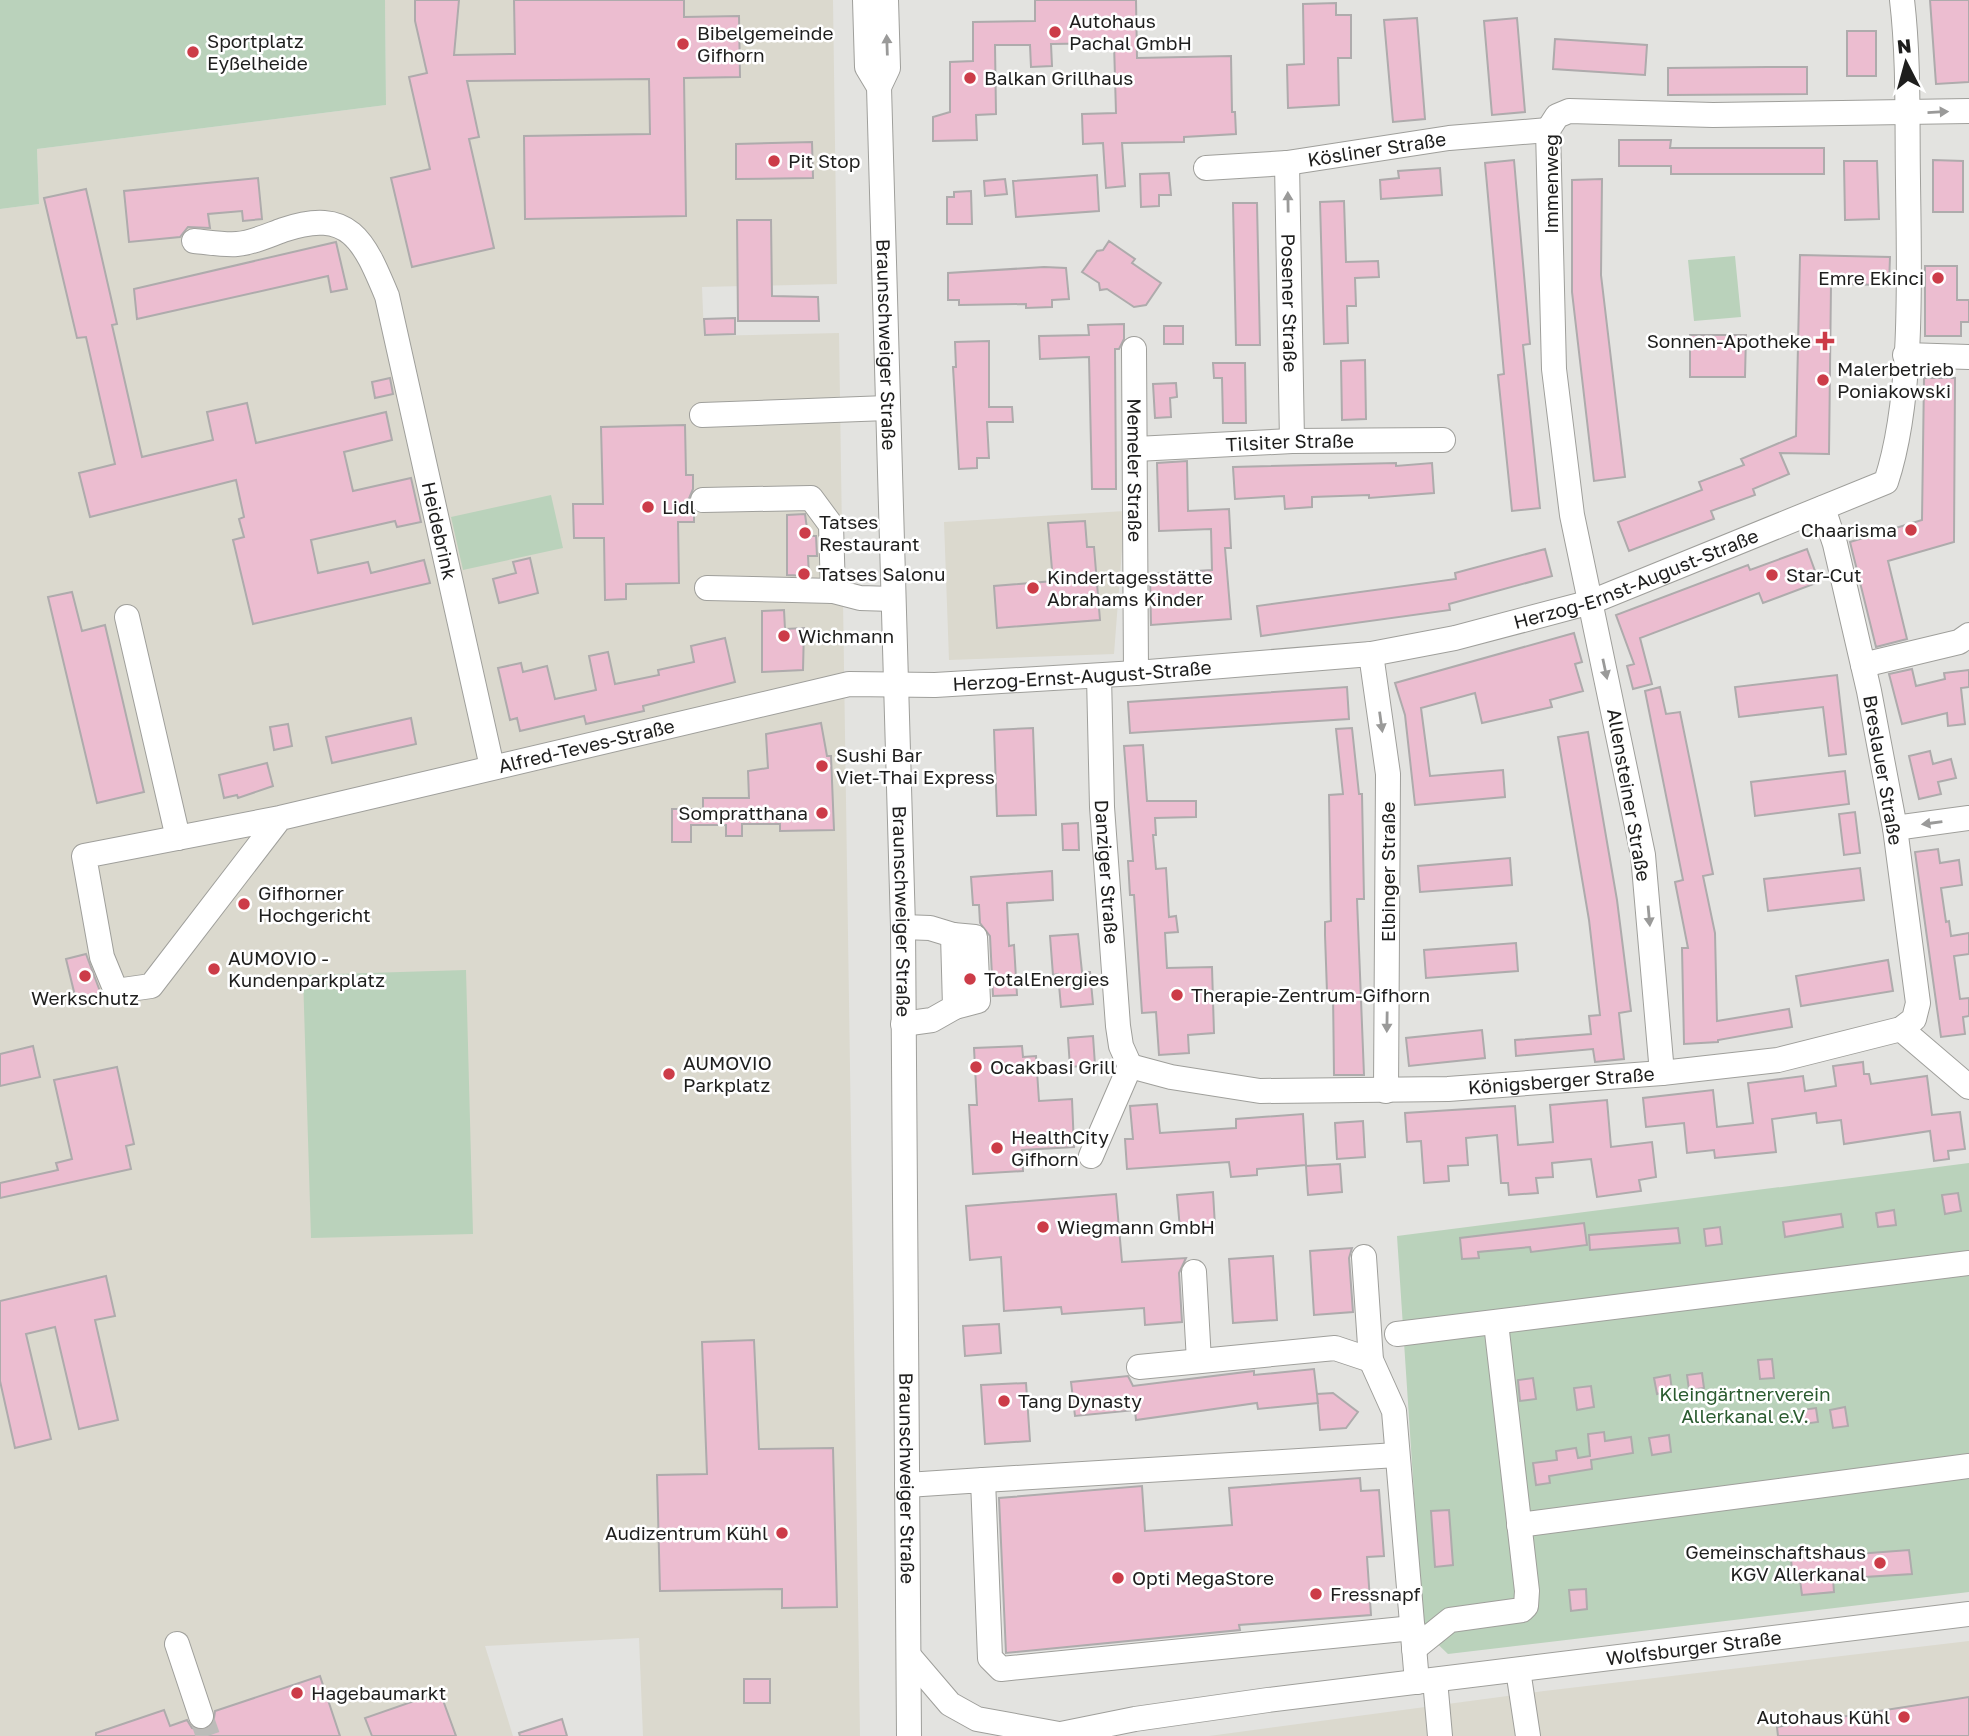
<svg xmlns="http://www.w3.org/2000/svg" width="1969" height="1736" viewBox="0 0 1969 1736" font-family="'Golos Text',sans-serif">
<rect width="100%" height="100%" fill="#e3e3e0"/>
<!-- built -->
<path fill="#dbd9ce" d="M385,0H833L837,284L702,287L704,336L839,333L860,1736H643L639,1638L485,1646L513,1736H0V209L39,204L37,149L386,105Z
M1125,511L1114,654L949,660L944,522Z
M1969,1641V1736H1209L1544,1691Z"/>
<!-- green -->
<path fill="#bad2bb" d="M0,0H385L386,105L37,149L39,204L0,209Z
M1735,256L1741,317L1694,321L1688,260Z
M551,495L563,548L463,570L451,517Z
M466,970L473,1234L311,1238L303,975Z
M1969,1163V1592L1448,1654L1423,1630L1397,1236Z"/>
<!-- building -->
<path fill="#ecbdd0" stroke="#aeabac" stroke-width="2" d="M415,0H459L454,55L515,54L514,0H684V17L739,16L740,77L684,78L686,216L525,219L524,136L650,134L649,79L467,81L479,137L469,139L494,248L412,267L391,178L430,169L409,77L427,73L415,21Z
M1035,0H1136L1137,58L1231,56L1232,112H1235L1236,134L1184,137V142L1122,143L1125,186L1106,188L1103,143L1083,144L1082,114L1116,113L1114,43L1051,44L1052,66L1031,67L1030,45H995L996,114L976,115L977,140L933,141V117L950,112V62L973,61V22L1035,21Z
M1930,0H1969V82L1936,84Z
M1336,3V15H1351V58H1338L1339,105L1288,108L1287,65L1304,64L1303,4Z
M1417,18L1425,119L1393,122L1384,20Z
M1517,18L1525,112L1492,115L1484,21Z
M1847,31H1876V76H1847Z
M1555,39L1647,45L1645,75L1553,69Z
M1768,67H1807V94L1668,95V68Z
M1619,140H1671L1670,148H1824V174H1671V166H1619Z
M812,142L813,178L736,179V144Z
M1514,160L1530,344L1523,345L1540,508L1512,511L1498,375L1504,374L1485,163Z
M1933,160L1963,161V212H1933Z
M1844,161H1877L1879,219L1845,220Z
M1440,168L1442,195L1381,199L1380,180L1399,178L1398,171Z
M1169,173L1171,195H1159V206L1141,207L1140,174Z
M1097,175L1099,211L1016,217L1013,181Z
M258,178L262,219L243,221L242,211L208,214L210,228L188,227L180,237L129,242L124,191Z
M1005,179L1007,194L985,196L984,181Z
M1602,179L1601,275L1625,477L1594,481L1572,292V180Z
M86,189L117,324L112,325L142,457L213,440L207,412L247,403L256,443L386,412L392,440L344,452L353,491L411,478L421,522L397,527L395,521L311,540L318,573L368,562L371,573L424,560L430,583L253,624L233,540L244,537L239,519L244,517L236,480L90,517L79,473L115,464L86,337L77,338L44,198Z
M971,191L972,224H947V197H954V192Z
M1344,201L1346,262L1378,261L1379,277L1355,278L1356,306H1347L1348,343L1324,344L1320,202Z
M1233,203H1257L1260,345H1236Z
M737,220H771L772,296L818,297L819,321H738Z
M1109,241L1135,259L1132,263L1161,283L1146,305L1134,307L1107,289L1100,290L1099,283L1082,272L1097,251L1103,250Z
M336,242L347,289L331,292L328,276L137,319L134,289Z
M1800,255L1890,257L1889,285L1831,284L1829,454L1780,453L1789,474L1753,489L1755,495L1711,511L1714,519L1629,551L1618,522L1702,490L1699,482L1744,465L1741,459L1796,436Z
M1925,266H1957V300H1969V322H1961V336H1925Z
M1044,267L1066,268L1069,299L1052,300V307L1026,308V304L959,305V300H948V273Z
M735,318V334L705,335L704,319Z
M1124,324V339L1119,349H1115L1116,489H1092L1089,357L1040,359L1039,336L1089,335L1088,325Z
M1164,326H1183V344H1164Z
M1690,335H1746L1745,377H1690Z
M989,341V407H1012L1013,422H987L989,458H977V468L959,469L953,367H956L955,342Z
M1365,360L1366,419L1342,420L1341,361Z
M1213,363H1245L1246,423H1223L1222,378H1214Z
M390,378L393,394L375,398L372,382Z
M1924,378H1955L1954,542L1888,561L1907,639L1876,647L1850,542L1922,520Z
M1176,383L1177,397L1170,398L1171,417L1155,418L1153,384Z
M685,425L686,475H693V489L688,501L694,511V522H678L679,583L626,584V599L605,600L604,538H574L573,504H603L601,427Z
M1187,461L1188,511L1229,509L1231,548H1225L1231,619L1151,625L1150,574L1212,570L1211,529L1159,531L1157,463Z
M1396,463V466L1432,463L1434,493L1369,498V495L1312,497V507L1285,509L1284,496L1235,499L1233,467Z
M805,514L808,536H816L817,556H808L809,576L787,575V515Z
M1085,521L1087,547H1094L1100,620L997,628L994,586L1053,581L1048,523Z
M1545,549L1552,576L1449,604L1450,610L1261,636L1257,606L1456,579L1455,573Z
M1807,549L1819,582L1763,603L1759,593L1640,638L1652,684L1633,689L1627,666L1634,664L1616,615L1748,565L1750,570Z
M530,558L538,593L499,603L493,579L516,573L513,562Z
M72,592L82,631L105,625L144,792L97,803L48,597Z
M784,610L785,629L804,628L803,670L762,672V611Z
M1574,633L1582,662L1575,664L1583,691L1550,700L1552,707L1482,723L1475,693L1421,708L1430,776L1503,770L1505,797L1415,805L1405,715L1395,683Z
M725,638L735,682L643,706L644,711L586,724L584,716L520,731L517,718L510,720L498,668L521,663L523,672L547,666L555,699L596,690L589,656L608,652L615,684L659,675L658,670L694,662L691,646Z
M1912,669L1916,686L1945,679L1944,673L1969,670V687L1961,688L1965,724L1948,726L1947,713L1902,724L1889,674Z
M1837,675L1846,754L1829,756L1823,707L1739,717L1735,687Z
M1347,687L1349,719L1130,733L1128,702Z
M1660,687L1666,714L1680,712L1713,874L1703,876L1715,933L1717,1021L1789,1009L1792,1027L1718,1040V1042L1684,1044L1682,948H1688L1675,882L1683,880L1645,691Z
M411,718L416,744L332,763L326,737Z
M821,723L827,756H831L834,830L780,831V824H742V836H726V825H691V842H672V809H703V798H749L748,771L768,768L766,734Z
M288,724L292,746L274,750L270,727Z
M1033,728L1036,815L997,816L994,730Z
M1352,728L1359,794H1362L1364,899H1357L1364,1075H1334L1333,991L1327,992L1325,935V922L1331,921L1329,795L1343,794L1336,729Z
M1588,732L1617,900L1631,1011L1619,1013L1624,1059L1595,1062L1593,1049L1516,1056L1515,1040L1591,1034L1589,1016L1600,1015L1589,920L1558,737Z
M1143,745L1147,801H1196V817L1155,818L1156,835H1153L1156,869L1166,868L1169,917L1176,916L1178,932L1165,933L1167,968L1212,967L1214,1033L1188,1035L1189,1053L1159,1055L1156,1012L1142,1013L1134,895H1130L1128,861H1133L1124,746Z
M1930,751L1933,764L1951,759L1956,778L1938,782L1941,794L1919,799L1909,756Z
M267,763L273,786L238,798L237,795L224,798L219,775Z
M1845,771L1849,804L1755,816L1751,782Z
M1855,812L1860,853L1844,855L1839,814Z
M1078,823L1079,850H1063L1062,824Z
M1938,849L1940,863L1959,860L1962,885L1941,888L1946,922L1949,921L1951,936L1969,933V954L1954,956L1960,999L1969,998V1016L1963,1017L1965,1034L1941,1037L1915,852Z
M1510,858L1512,885L1420,892L1418,866Z
M1860,868L1864,900L1768,911L1764,879Z
M1052,871L1053,900L1007,903L1009,946L1014,945L1017,995L993,996L990,936L980,923L979,905H973L971,877Z
M1078,934L1082,972H1090L1093,1004L1061,1007L1058,974L1053,975L1050,936Z
M1516,943L1518,971L1426,978L1424,950Z
M86,954L101,994L76,1000L66,959Z
M1888,960L1893,991L1801,1006L1796,976Z
M1482,1030L1485,1058L1409,1066L1406,1038Z
M1093,1036L1095,1065L1070,1067L1068,1038Z
M33,1046L40,1077L0,1086V1054Z
M1022,1046L1023,1057L1036,1056L1039,1101L1072,1099L1074,1147L1022,1150L1023,1171L973,1174L969,1105H977L974,1048Z
M1863,1062L1864,1074H1869L1871,1084L1927,1076L1932,1115L1960,1112L1965,1149L1948,1151L1949,1159L1934,1161L1930,1131L1844,1144L1841,1120L1817,1123L1816,1113L1772,1119L1776,1152L1715,1158L1714,1150L1687,1153L1684,1123L1646,1127L1643,1098L1713,1090L1717,1127L1753,1123L1748,1083L1803,1076L1805,1091L1836,1086L1833,1066Z
M117,1067L134,1144L126,1146L131,1169L0,1198V1183L58,1170L56,1163L72,1159L54,1080Z
M1607,1100L1611,1147L1652,1142L1656,1177L1639,1180L1641,1191L1597,1197L1591,1159L1552,1163L1553,1177L1536,1178L1538,1193L1509,1195L1508,1183H1501L1497,1135L1466,1138L1468,1165L1448,1166L1449,1181L1424,1183L1421,1141L1407,1142L1405,1113L1515,1106L1518,1145L1553,1142L1550,1105Z
M1157,1104L1160,1133L1236,1128V1119L1303,1114L1306,1165L1257,1169V1175L1231,1177L1229,1162L1127,1169L1125,1139H1133L1130,1106Z
M1363,1121L1365,1157L1337,1159L1335,1123Z
M1340,1164L1342,1192L1308,1195L1306,1166Z
M1213,1192L1215,1226L1180,1229L1177,1195Z
M1958,1193L1961,1211L1945,1214L1942,1195Z
M1116,1194L1122,1262L1186,1258L1179,1273L1182,1322L1145,1325L1144,1308L1062,1314L1061,1307L1004,1311L1001,1257L970,1260L966,1206Z
M1894,1210L1896,1225L1878,1227L1876,1213Z
M1841,1214L1843,1227L1785,1237L1783,1222Z
M1584,1223L1587,1245L1531,1252L1530,1247L1478,1252L1479,1258L1462,1259L1460,1238Z
M1720,1227L1722,1244L1706,1246L1704,1229Z
M1678,1228L1680,1243L1590,1250L1589,1235Z
M1352,1248L1349,1258L1353,1312L1314,1315L1310,1251Z
M1273,1256L1277,1320L1233,1323L1229,1259Z
M106,1276L115,1316L95,1320L118,1420L79,1429L55,1327L26,1334L51,1439L15,1448L0,1381V1301Z
M999,1324L1001,1353L965,1356L963,1326Z
M754,1340L759,1449L833,1448L837,1607L782,1608V1589L660,1591L657,1475L707,1474L702,1342Z
M1772,1359L1774,1378L1760,1379L1758,1360Z
M1314,1369L1318,1403L1258,1409L1257,1403L1136,1420L1135,1410L1075,1416L1071,1382L1128,1376L1133,1386L1254,1371V1375Z
M1702,1373L1704,1388L1689,1390L1687,1375Z
M1670,1375L1672,1391L1657,1394L1654,1378Z
M1533,1378L1536,1399L1520,1401L1518,1380Z
M1026,1383L1030,1441L985,1444L981,1385Z
M1591,1386L1594,1407L1577,1410L1574,1388Z
M1333,1393L1358,1412L1346,1428L1320,1430L1317,1394Z
M1845,1407L1848,1426L1833,1428L1830,1410Z
M1816,1408L1818,1422L1803,1424L1801,1410Z
M1604,1432L1605,1441L1631,1437L1633,1453L1591,1460L1592,1469L1549,1476L1550,1483L1536,1485L1533,1463L1557,1460L1556,1451L1576,1448L1578,1458L1590,1456L1588,1434Z
M1669,1435L1671,1452L1652,1455L1649,1438Z
M1360,1478L1361,1491L1379,1490L1384,1556L1367,1557L1371,1615L1239,1625L1240,1630L1006,1653L999,1498L1142,1486L1145,1531L1232,1525L1229,1488Z
M1449,1510L1453,1565L1435,1567L1431,1511Z
M1909,1550L1912,1574L1833,1579L1834,1592L1802,1595L1800,1580H1793L1791,1559Z
M1586,1589L1587,1609L1571,1611L1569,1590Z
M320,1676L340,1736H96V1733L164,1710L170,1726L187,1720L192,1728L205,1730L213,1725L215,1711Z
M744,1679H770V1703H744Z
M440,1692L456,1736H372L365,1718Z
M1969,1697V1736H1778L1777,1727Z
M562,1719L567,1736H520L519,1733Z"/>
<g fill="none" stroke-linecap="round" stroke-linejoin="round">
<!-- minor-tunnel -->
<path stroke="#bcbcb9" stroke-width="24" stroke-dasharray="24 12" stroke-linecap="butt" d="M201,1716L208,1736"/>
<defs>
<g id="minor">
<path id="s1" d="M865,0L867,67L879,87L903,927L909,1736"/>
<path d="M879,87L888,68L886,0"/>
<path id="s2" d="M1287,163L1292,441"/>
<path id="s3" d="M1206,168L1287,163L1449,138L1548,130"/>
<path id="s4" d="M194,241C207,242 223,245 237,244C252,243 269,235 283,230C350,207 364,241 387,296L492,767"/>
<path id="s5" d="M1134,349L1136,673"/>
<path d="M1905,355L1969,357"/>
<path d="M702,415L887,408"/>
<path id="s6" d="M1136,449L1292,441L1443,440"/>
<path d="M703,500L811,498L831,525L833,591"/>
<path d="M707,588L833,591L860,598L893,599"/>
<path d="M127,617L178,838"/>
<path d="M1371,654L1388,774L1386,1091"/>
<path d="M1863,665L1959,642L1969,635"/>
<path id="s7" d="M1099,676L1102,807L1118,1026L1121,1046L1130,1066"/>
<path id="s8" d="M280,818L151,986L116,991L102,957L84,856L280,818L849,684L935,685L1136,673L1371,654L1455,638L1591,602L1886,482C1914,398 1909,270 1908,181C1907,121 1909,59 1902,0"/>
<path d="M1895,828L1969,818"/>
<path d="M903,927L930,928L953,935L955,1007L932,1020L903,1024"/>
<path d="M953,935L975,937L978,1001L955,1007"/>
<path d="M1901,1029L1969,1087"/>
<path id="s9" d="M1130,1066L1171,1077L1260,1091L1448,1089L1662,1073L1778,1060L1901,1029L1914,1019L1918,1003L1895,828L1869,691L1835,544L1823,508"/>
<path d="M1662,1073L1643,855L1572,515L1554,369L1548,130L1557,116L1569,111L1713,115L1969,111"/>
<path d="M1091,1156L1130,1066"/>
<path d="M1364,1257L1371,1360L1394,1411L1417,1682"/>
<path d="M1194,1272L1199,1361"/>
<path d="M1397,1334L1969,1263"/>
<path d="M1139,1367L1335,1348L1371,1360"/>
<path d="M983,1480L1397,1455"/>
<path d="M907,1485L983,1480L990,1658L1001,1669L1413,1628"/>
<path d="M1519,1525L1969,1466"/>
<path d="M177,1644L201,1716"/>
<path d="M1414,1649L1450,1620L1522,1610L1526,1606L1527,1591L1496,1323"/>
<path d="M909,1656L950,1704L977,1719L1059,1734"/>
<path d="M1518,1670L1528,1736"/>
<path d="M1435,1680L1440,1736"/>
<path id="s10" d="M1051,1736L1135,1719L1268,1700L1969,1614"/>
</g>
</defs>
<!-- minor casing -->
<use href="#minor" stroke="#9f9f9b" stroke-width="26"/>
<!-- minor -->
<use href="#minor" stroke="#fff" stroke-width="24"/>
</g>
<!-- one-way arrows -->
<defs><path id="oneway-solid" d="M-6-.8H1V-3.2L6.5 0L1 3.2V.8H-6Z" transform="scale(1.75)"/></defs>
<g fill="#9a9a99">
<use href="#oneway-solid" transform="translate(887 45) rotate(-92)"/>
<use href="#oneway-solid" transform="translate(1938 112) rotate(-3)"/>
<use href="#oneway-solid" transform="translate(1288 202) rotate(-91)"/>
<use href="#oneway-solid" transform="translate(1605 669) rotate(78)"/>
<use href="#oneway-solid" transform="translate(1381 722) rotate(82)"/>
<use href="#oneway-solid" transform="translate(1932 823) rotate(172)"/>
<use href="#oneway-solid" transform="translate(1649 916) rotate(85)"/>
<use href="#oneway-solid" transform="translate(1387 1022) rotate(91)"/>
</g>
<!-- markers -->
<g fill="#cc3c48" stroke="#fff" stroke-width="2.5">
<circle cx="1055" cy="32" r="7"/>
<circle cx="683" cy="44" r="7"/>
<circle cx="193" cy="52" r="7"/>
<circle cx="970" cy="78" r="7"/>
<circle cx="774" cy="161" r="7"/>
<circle cx="1938" cy="278" r="7"/>
<path d="M1821.5 330.5h7v7h7v7h-7v7h-7v-7h-7v-7h7z"/>
<circle cx="1823" cy="380" r="7"/>
<circle cx="648" cy="507" r="7"/>
<circle cx="1911" cy="530" r="7"/>
<circle cx="805" cy="533" r="7"/>
<circle cx="804" cy="574" r="7"/>
<circle cx="1772" cy="575" r="7"/>
<circle cx="1033" cy="588" r="7"/>
<circle cx="784" cy="636" r="7"/>
<circle cx="822" cy="766" r="7"/>
<circle cx="822" cy="813" r="7"/>
<circle cx="244" cy="904" r="7"/>
<circle cx="214" cy="969" r="7"/>
<circle cx="85" cy="976" r="7"/>
<circle cx="970" cy="979" r="7"/>
<circle cx="1177" cy="995" r="7"/>
<circle cx="976" cy="1067" r="7"/>
<circle cx="669" cy="1074" r="7"/>
<circle cx="997" cy="1148" r="7"/>
<circle cx="1043" cy="1227" r="7"/>
<circle cx="1004" cy="1401" r="7"/>
<circle cx="782" cy="1533" r="7"/>
<circle cx="1880" cy="1563" r="7"/>
<circle cx="1118" cy="1578" r="7"/>
<circle cx="1316" cy="1594" r="7"/>
<circle cx="297" cy="1693" r="7"/>
<circle cx="1904" cy="1717" r="7"/>
</g>
<g text-anchor="middle" stroke-width="5" stroke-linejoin="round" paint-order="stroke">
<!-- poi labels -->
<g font-size="19" fill="#1e1e1d" stroke="#fff" text-anchor="start">
<text x="1069" y="28">Autohaus<tspan x="1069" dy="22">Pachal GmbH</tspan></text>
<text x="697" y="40">Bibelgemeinde<tspan x="697" dy="22">Gifhorn</tspan></text>
<text x="207" y="48">Sportplatz<tspan x="207" dy="22">Eyßelheide</tspan></text>
<text x="984" y="85">Balkan Grillhaus</text>
<text x="788" y="168">Pit Stop</text>
<text x="1924" y="285" text-anchor="end">Emre Ekinci</text>
<text x="1811" y="348" text-anchor="end">Sonnen-Apotheke</text>
<text x="1837" y="376">Malerbetrieb<tspan x="1837" dy="22">Poniakowski</tspan></text>
<text x="662" y="514">Lidl</text>
<text x="819" y="529">Tatses<tspan x="819" dy="22">Restaurant</tspan></text>
<text x="1897" y="537" text-anchor="end">Chaarisma</text>
<text x="818" y="581">Tatses Salonu</text>
<text x="1786" y="582">Star-Cut</text>
<text x="1047" y="584">Kindertagesstätte<tspan x="1047" dy="22">Abrahams Kinder</tspan></text>
<text x="798" y="643">Wichmann</text>
<text x="836" y="762">Sushi Bar<tspan x="836" dy="22">Viet-Thai Express</tspan></text>
<text x="808" y="820" text-anchor="end">Sompratthana</text>
<text x="258" y="900">Gifhorner<tspan x="258" dy="22">Hochgericht</tspan></text>
<text x="228" y="965">AUMOVIO -<tspan x="228" dy="22">Kundenparkplatz</tspan></text>
<text x="984" y="986">TotalEnergies</text>
<text x="1191" y="1002">Therapie-Zentrum-Gifhorn</text>
<text x="85" y="1005" text-anchor="middle">Werkschutz</text>
<text x="683" y="1070">AUMOVIO<tspan x="683" dy="22">Parkplatz</tspan></text>
<text x="990" y="1074">Ocakbasi Grill</text>
<text x="1011" y="1144">HealthCity<tspan x="1011" dy="22">Gifhorn</tspan></text>
<text x="1057" y="1234">Wiegmann GmbH</text>
<text x="1018" y="1408">Tang Dynasty</text>
<text x="768" y="1540" text-anchor="end">Audizentrum Kühl</text>
<text x="1866" y="1559" text-anchor="end">Gemeinschaftshaus<tspan x="1866" dy="22">KGV Allerkanal</tspan></text>
<text x="1132" y="1585">Opti MegaStore</text>
<text x="1330" y="1601">Fressnapf</text>
<text x="311" y="1700">Hagebaumarkt</text>
<text x="1890" y="1724" text-anchor="end">Autohaus Kühl</text>
</g>
<!-- street labels -->
<g font-size="19" fill="#1e1e1d" stroke="#fff">
<text dy="7" stroke="none"><textPath href="#s3" startOffset="172">Kösliner Straße</textPath></text>
<text transform="translate(1551 184) rotate(-90)" y="7">Immenweg</text>
<text dy="7" stroke="none"><textPath href="#s2" startOffset="140">Posener Straße</textPath></text>
<text dy="7" stroke="none"><textPath href="#s1" startOffset="348">Braunschweiger Straße</textPath></text>
<text dy="7" stroke="none"><textPath href="#s6" startOffset="154">Tilsiter Straße</textPath></text>
<text dy="7" stroke="none"><textPath href="#s5" startOffset="121">Memeler Straße</textPath></text>
<text dy="7" stroke="none"><textPath href="#s4" startOffset="476">Heidebrink</textPath></text>
<text dy="7" stroke="none"><textPath href="#s8" startOffset="1970">Herzog-Ernst-August-Straße</textPath></text>
<text dy="7" stroke="none"><textPath href="#s8" startOffset="1404">Herzog-Ernst-August-Straße</textPath></text>
<text dy="7" stroke="none"><textPath href="#s8" startOffset="901">Alfred-Teves-Straße</textPath></text>
<text transform="translate(1883 770) rotate(80)" y="7">Breslauer Straße</text>
<text transform="translate(1629 795) rotate(80)" y="7">Allensteiner Straße</text>
<text dy="7" stroke="none"><textPath href="#s7" startOffset="196">Danziger Straße</textPath></text>
<text transform="translate(1388 872) rotate(-90)" y="7">Elbinger Straße</text>
<text dy="7" stroke="none"><textPath href="#s1" startOffset="915">Braunschweiger Straße</textPath></text>
<text dy="7" stroke="none"><textPath href="#s9" startOffset="434">Königsberger Straße</textPath></text>
<text dy="7" stroke="none"><textPath href="#s1" startOffset="1482">Braunschweiger Straße</textPath></text>
<text dy="7" stroke="none"><textPath href="#s10" startOffset="649">Wolfsburger Straße</textPath></text>
</g>
<!-- park labels -->
<g font-size="19" fill="#2a5b2f" stroke="#fff">
<text x="1745" y="1401">Kleingärtnerverein<tspan x="1745" dy="22">Allerkanal e.V.</tspan></text>
</g>
</g>
<!-- north arrow -->
<g transform="translate(1906 63) rotate(354)" stroke="#ffffff" stroke-width="5" paint-order="stroke">
<path d="M0-5L12 26L0 18L-12 26Z" fill="#1e1e1d"/>
<text y="-10" font-size="19" font-weight="bold" text-anchor="middle" fill="#1e1e1d">N</text>
</g>
</svg>
